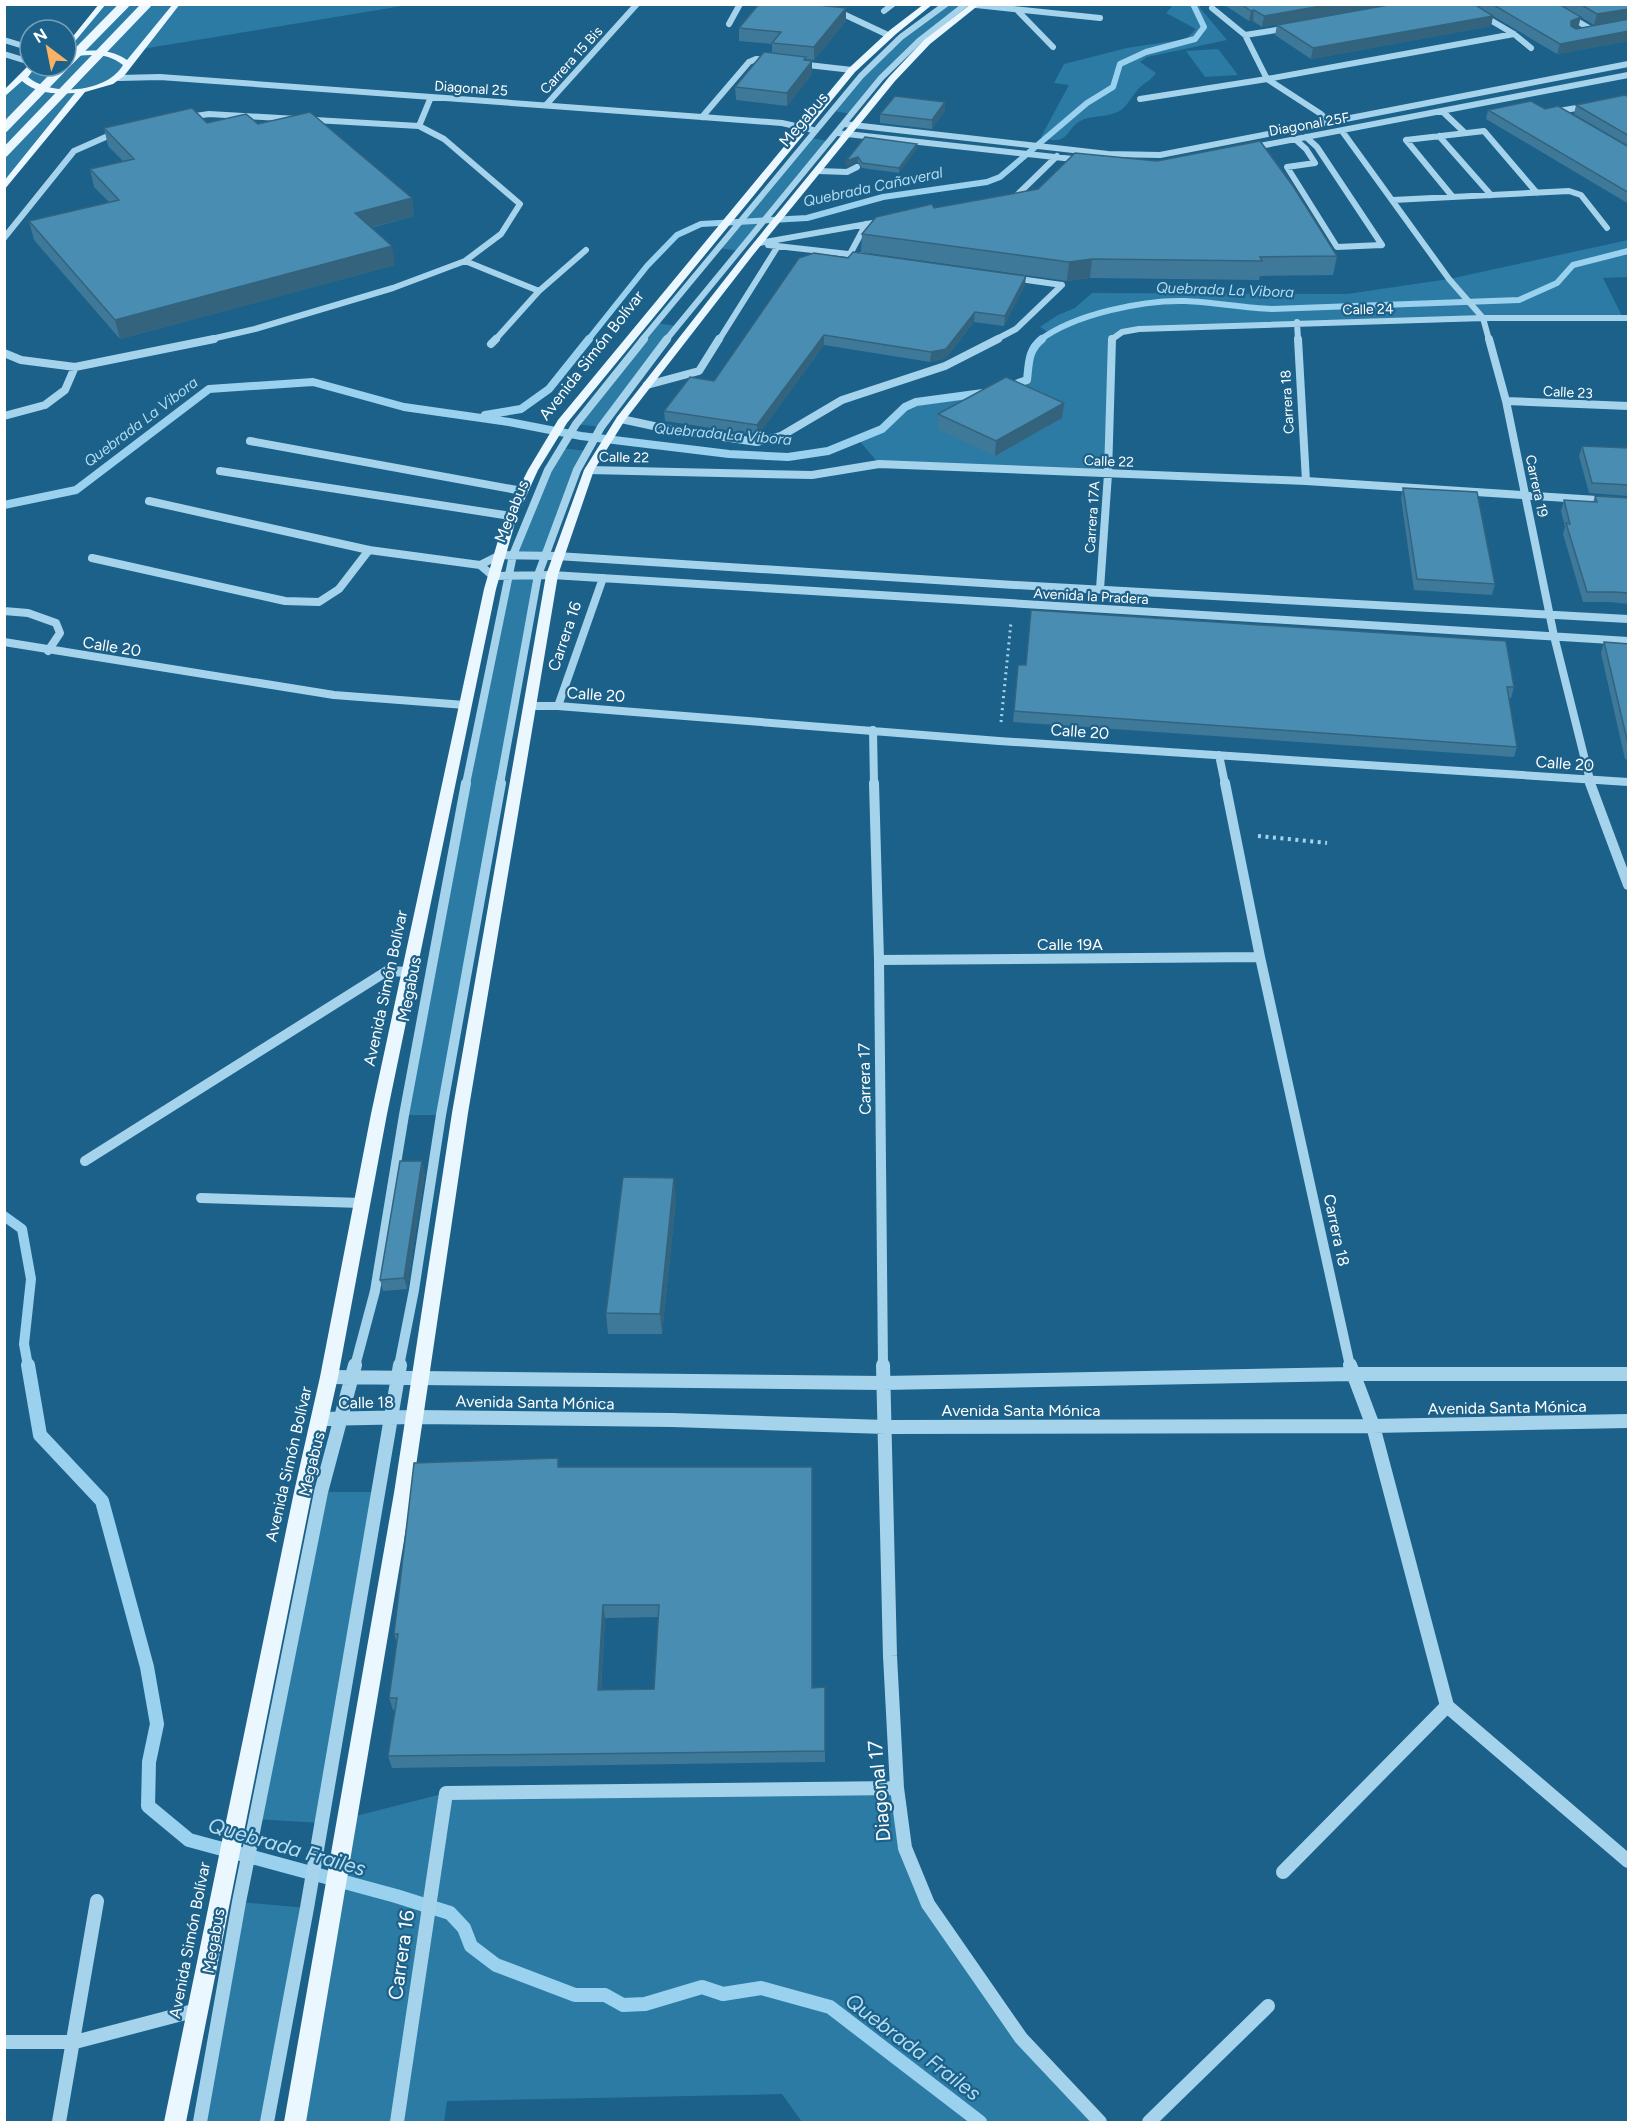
<svg xmlns="http://www.w3.org/2000/svg" width="1633" height="2127" viewBox="0 0 1633 2127" font-family="Figtree,sans-serif">
<rect width="100%" height="100%" fill="#1c6189"/>
<!-- green -->
<path fill="#2c7ba5" d="M1174,4L1200,5V8L1227,40L1147,57L1140,62L1156,73C1151,81 1141,84 1136,92C1126,104 1126,111 1108,115C1099,117 1089,116 1080,121C1065,130 1069,147 1041,137L1069,85L1054,83L1064,64L1127,48L1186,39L1196,29L1166,13Z
M103,5H408L142,49L119,78L82,90L5,187V95L32,66H66V50Z
M946,5H966L920,40L852,114L834,111L884,52Z
M1218,49L1238,75L1205,77L1186,51Z
M811,138L828,141L739,251L719,248Z
M1628,240V277L1603,278L1623,318L1139,329L1111,340L1108,474L879,464L858,439L882,429L905,407L916,402L967,397L1027,380C1032,353 1026,352 1049,333L1040,327L1058,315L1075,308L1092,293L1347,294L1449,279Z
M656,323L677,326L601,427L576,424Z
M560,448L587,451L544,556L513,555Z
M538,575L441,1115H404L508,576Z
M321,1492H379L321,1823L255,1819Z
M897,1788L905,1848L928,1904L1021,2038L1100,2122H802L782,2094L447,2101L444,2122H295L348,1818L446,1793Z
M239,1902L307,1908L267,2122H200Z"/>
<g fill="none" stroke-linecap="round" stroke-linejoin="round">
<!-- stream-far3 -->
<path stroke="#99d1ee" stroke-width="6" d="M588,340L647,266L677,235L701,224L807,218L883,197L987,182L1000,177L1087,103L1113,87L1120,64L1146,52L1195,39L1204,27L1193,4
M1040,340C1075,314 1142,300 1185,301C1214,302 1243,308 1272,309L1519,300L1557,283L1573,265L1628,251"/>
<!-- stream-far2 -->
<path stroke="#99d1ee" stroke-width="8" d="M1007,387L1027,380C1029,363 1028,350 1042,339
M485,415L521,409L549,389L589,339
M4,505L76,490L209,389L313,382L404,407L509,422L581,436L729,454L788,457L828,451L882,429L905,407L916,402L983,393"/>
<!-- stream-far1 -->
<path stroke="#99d1ee" stroke-width="10" d="M4,1216L22,1229L31,1279L24,1344L28,1366"/>
<!-- stream -->
<path stroke="#99d1ee" stroke-width="14" d="M28,1365L40,1435L102,1501L147,1667L157,1724L149,1762L148,1806L189,1840L396,1896L450,1913L464,1928L471,1946L496,1965L575,1995H605L623,2005L645,2004L702,1987L723,1994L761,1988L830,2007L980,2122"/>
<!-- path-far1 -->
<path stroke="#a6d3ec" stroke-width="3" stroke-dasharray="2 4" stroke-linecap="butt" d="M1001,722L1011,622"/>
<!-- path -->
<path stroke="#a6d3ec" stroke-width="4" stroke-dasharray="3 4.5" stroke-linecap="butt" d="M1258,836L1327,843"/>
<!-- minor-far3 -->
<path stroke="#a6d3ec" stroke-width="6" d="M822,4L888,35
M1463,4L1514,34L1531,48
M1548,4L1594,31
M976,5L1100,18
M1212,8L1245,35L1267,79L1321,114L1330,123
M1017,10L1053,47
M884,11L893,4
M729,24L740,4
M1245,35L1289,28
M4,40L30,48
M4,54L30,62
M799,64L852,70
M119,78L160,77L702,117L782,123L813,130
M1140,99L1267,79L1514,34
M546,105L637,4
M1442,111L1465,133
M1559,111L1588,106
M188,117L209,114L419,126L444,139L520,204L501,234L465,261L393,288L255,329L207,340
M702,117L749,62L756,59L772,60
M844,124L1108,154L1160,155L1628,64
M419,126L431,97
M1342,131L1449,279L1483,318L1489,340
M838,133L1082,160
M1439,136L1491,195
M1306,137L1317,147L1382,245
M1295,139L1306,149L1315,163L1287,167L1337,247L1382,245
M1406,140L1484,131L1537,193
M1406,140L1452,196
M1249,148L1628,75
M818,171L847,172L857,167
M1009,199L1014,198L1057,156
M1393,200L1569,191L1581,195L1607,228
M4,238L74,151L117,132
M759,243L884,221
M768,245L866,256
M850,254L866,224
M465,261L539,291
M1012,278L1062,285
M1297,322L1298,340
M495,340L539,291L586,250
M642,340L861,76L901,37L946,4
M666,340L881,78L920,40L966,4
M719,340L778,246
M995,340L1016,329L1062,285
M1111,340L1122,332L1139,329L1483,318H1628"/>
<!-- minor-far2 -->
<path stroke="#a6d3ec" stroke-width="8" d="M1298,339L1306,481
M1489,339L1506,401L1554,636L1591,784
M491,344L496,339
M4,353L21,360L75,367L214,339
M647,385L699,371L719,339
M1506,401L1628,406
M4,416L45,405L65,390L75,367
M621,419L663,428L757,442L781,436L842,400L945,366L998,339
M250,441L522,491
M589,470L812,475L879,464L1306,481L1628,502
M220,471L511,516
M149,501L369,550L480,565L493,576L552,575L1628,641
M92,558L285,601L319,602L339,589L369,550
M480,565L500,555L557,556L1014,585L1628,619
M1100,589L1108,474L1112,339
M4,611L28,613L56,623L60,633L48,651
M4,642L334,695L465,705
M530,706H558L999,741L1628,782
M558,706L603,578
M873,730L874,784
M1219,755L1225,784
M466,784L513,555L548,470L576,424L644,339
M500,784L538,575L577,470L601,427L667,339"/>
<!-- minor-far1 -->
<path stroke="#a6d3ec" stroke-width="10" d="M874,783L879,960L883,1366
M1225,783L1260,957L1350,1366
M1590,783L1628,885
M879,960L1260,957
M85,1161L387,971L410,972
M201,1198L362,1203
M355,1366L375,1291L404,1115L466,783
M399,1366L414,1290L441,1115L501,783"/>
<!-- minor -->
<path stroke="#a6d3ec" stroke-width="14" d="M883,1365L890,1656L897,1788L905,1848L928,1904L1021,2038L1100,2122
M1350,1365L1373,1426L1447,1706
M329,1377L883,1383L1352,1374H1628
M320,1419L414,1417L672,1420L885,1427L1373,1426L1628,1421
M1447,1706L1628,1861
M1283,1872L1447,1706
M4,2042H75L197,2010
M59,2122L97,1901
M200,2122L239,1902L321,1492L355,1365
M267,2122L307,1908L400,1365
M397,2122L446,1793L897,1788
M1149,2122L1268,2006"/>
<!-- major -->
<path fill="#ebf7ff" fill-rule="evenodd" d="M99,4H106L66,52V45Z
M173,4H180L124,76L113,84L85,92L4,190V181L75,93C56,94 37,94 22,81L4,97V90L30,64V66H36L28,77C51,97 107,93 123,65C107,51 85,55 66,57V53C86,50 109,47 127,60Z
M924,4H933L896,34L855,72L567,423L538,470L517,516L496,589L387,1114L338,1377L312,1492L186,2122H164L294,1492L320,1377L371,1114L484,589L505,516L528,470L558,420L849,68L890,30Z
M971,4H980L930,44L895,81L753,255L625,420L594,470L558,575L468,1113L412,1493L306,2122H284L394,1493L452,1113L546,575L584,470L617,417L747,251L889,77L924,40Z"/>
<!-- major-bridge -->
<path stroke="#ebf7ff" stroke-width="9" d="M66,64L125,4
M4,128L64,66
M4,153L147,4"/>
</g>
<!-- wall -->
<path fill="#3f799a" fill-rule="evenodd" d="M1223,4H1391L1262,27L1253,21H1249Z
M1394,4H1559L1578,28L1576,29L1628,19L1594,25L1559,4H1629V41L1557,54L1493,16L1491,26L1311,59L1275,35L1277,25Z
M846,8V21L814,60L806,59L812,74L787,106L736,100L735,87L772,53V44L739,41V28Z
M1629,97V146L1574,114L1576,105Z
M1545,109L1629,147V204L1486,119L1488,110Z
M945,111L932,129L880,123V114Z
M207,123L258,124L412,198L414,216L371,228L395,265L120,339L34,240L29,221L109,202L94,187L90,169L123,161L108,146L104,128Z
M865,137L917,148L899,173L862,168L858,162L846,166Z
M934,208L1337,256L1333,275L1260,276L1259,280L1090,278L1067,281L861,252L862,234Z
M799,258L1025,285L1004,326L974,322L946,358L930,362L824,345L758,435L665,421L664,411L714,381Z
M1064,403L1062,418L995,456L938,429V414Z
M1582,446L1629,448V496L1589,493L1579,456Z
M1403,488L1495,584L1492,595L1414,590L1401,498Z
M1595,496L1629,498V604L1610,602H1583L1563,534L1565,527L1561,511L1564,500L1593,502Z
M1604,642L1629,644V760L1625,759L1601,653Z
M1018,665L1514,687L1511,698H1509L1517,747L1514,757L1013,722Z
M425,1172L407,1289L383,1291L380,1280Z
M676,1200L662,1334H608L606,1313Z
M558,1458L559,1467L812,1688L825,1687V1762L392,1768L388,1756L395,1710H393L389,1698L397,1643L394,1634ZM659,1617L654,1689L601,1690L605,1618Z"/>
<!-- shaded-wall -->
<path fill="#33637d" d="M1332,4H1391L1262,27L1264,16Z
M846,8V21L814,60V47Z
M1629,9L1627,19L1594,25L1597,14Z
M1254,10L1253,21H1249L1251,11Z
M1493,16L1491,26L1311,59L1313,48Z
M1581,17L1578,28L1568,32L1571,21Z
M1629,31V41L1557,54L1560,44Z
M806,57V69L812,61V74L787,106V93L804,60Z
M945,102V111L932,129V120Z
M917,144V148L899,173V168Z
M858,157V162L846,166V161Z
M412,198L414,216L357,231L355,213Z
M392,246L395,265L120,339L115,320Z
M1092,259L1090,278L1067,281L1069,262Z
M1026,276L1025,285L1004,326L1005,316Z
M975,312L974,322L946,358L930,362L931,352Z
M824,335V345L758,435L757,425Z
M1064,403L1062,418L995,456L996,441Z
M422,1161L425,1172L407,1289L404,1278Z
M674,1178L676,1200L662,1334L660,1314Z
M603,1605L605,1618L600,1702L598,1690Z"/>
<!-- building -->
<path fill="#498db3" stroke="#33637d" stroke-width="1.5" fill-rule="evenodd" d="M759,4H808L846,8L814,47L772,43L781,32L739,28Z
M1241,4H1332L1264,16L1254,10L1251,11Z
M1394,4H1474L1493,16L1313,48L1277,25Z
M1492,4H1559L1581,17L1571,21V26L1576,29L1629,19V31L1560,44Z
M1580,4H1629V9L1597,14Z
M764,52L806,57L804,60L812,61L787,93L735,87Z
M1625,95L1629,97V136L1576,105Z
M895,96L945,102L932,120L880,114Z
M1531,101L1545,109L1558,106L1629,147V193L1488,110Z
M192,108L207,123L246,114L258,124L310,112L412,198L355,213L392,246L115,320L29,221L119,200L90,169L134,159L104,128Z
M865,137L917,144L899,168L862,163L858,157L846,161Z
M1260,141L1293,186L1337,256L1260,257L1262,261L1092,259L1069,262L862,234L876,217L932,204L934,208L1038,189L1075,153L1157,161Z
M853,252L1026,276L1005,316L975,312L946,349L931,352L824,335L757,425L664,411L690,377L714,381L799,258L814,253L848,258Z
M1006,377L1064,403L996,441L938,414Z
M1582,446L1629,448V485L1592,483Z
M1403,488L1477,492L1495,584L1417,579Z
M1595,496L1629,498V593L1614,592H1587L1566,523L1570,524L1564,500L1597,502Z
M1031,610L1506,641L1514,687H1507L1517,747L1014,711L1018,665H1026Z
M1604,642L1629,644V748Z
M400,1161H422L404,1278L380,1280Z
M623,1177L674,1178L660,1314L606,1313Z
M558,1458V1467H812V1688L825,1687V1751L388,1756L397,1698H389L398,1634H394L414,1463ZM603,1605H659L654,1689L598,1690Z"/>
<g text-anchor="middle" stroke-width="4.5" stroke-linejoin="round" paint-order="stroke">
<!-- far-street labels -->
<g font-size="14" fill="#fff" stroke="#1c6189">
<text transform="translate(571 60) rotate(-48)" y="5">Carrera 15 Bis</text>
<text transform="translate(471 88) rotate(4)" y="5">Diagonal 25</text>
<text transform="translate(1309 124) rotate(-10)" y="5">Diagonal 25F</text>
<text transform="translate(1368 309) rotate(-1)" y="5">Calle 24</text>
<text transform="translate(1568 392) rotate(3)" y="5">Calle 23</text>
<text transform="translate(1287 402) rotate(-93)" y="5">Carrera 18</text>
<text transform="translate(624 457) rotate(1)" y="5">Calle 22</text>
<text transform="translate(1109 461) rotate(2)" y="5">Calle 22</text>
<text transform="translate(1537 486) rotate(78)" y="5">Carrera 19</text>
<text transform="translate(1092 517) rotate(-86)" y="5">Carrera 17A</text>
<text transform="translate(1091 596) rotate(3)" y="5">Avenida la Pradera</text>
</g>
<!-- far-water labels -->
<g font-size="15" font-style="italic" fill="#b2ddf3" stroke="#1c6189">
<text transform="translate(873 187) rotate(-12)" y="5">Quebrada Cañaveral</text>
<text transform="translate(1225 290) rotate(2)" y="5">Quebrada La Vibora</text>
<text transform="translate(141 422) rotate(-37)" y="5">Quebrada La Vibora</text>
<text transform="translate(723 434) rotate(5)" y="5">Quebrada La Vibora</text>
</g>
<!-- street labels -->
<g font-size="16" fill="#fff" stroke="#1c6189">
<text transform="translate(803 119) rotate(-50)" y="6">Megabus</text>
<text transform="translate(591 355) rotate(-52)" y="6">Avenida Simón Bolívar</text>
<text transform="translate(511 511) rotate(-68)" y="6">Megabus</text>
<text transform="translate(564 636) rotate(-71)" y="6">Carrera 16</text>
<text transform="translate(112 646) rotate(9)" y="6">Calle 20</text>
<text transform="translate(596 694) rotate(4)" y="6">Calle 20</text>
<text transform="translate(1080 731) rotate(4)" y="6">Calle 20</text>
<text transform="translate(1565 763) rotate(4)" y="6">Calle 20</text>
<text x="1070" y="950">Calle 19A</text>
<text transform="translate(385 988) rotate(-78)" y="6">Avenida Simón Bolívar</text>
<text transform="translate(409 989) rotate(-79)" y="6">Megabus</text>
<text transform="translate(864 1079) rotate(-91)" y="6">Carrera 17</text>
<text transform="translate(1337 1230) rotate(78)" y="6">Carrera 18</text>
<text transform="translate(366 1402) rotate(-1)" y="6">Calle 18</text>
<text transform="translate(535 1402) rotate(1)" y="6">Avenida Santa Mónica</text>
<text transform="translate(1507 1407) rotate(-1)" y="6">Avenida Santa Mónica</text>
<text x="1021" y="1416">Avenida Santa Mónica</text>
<text transform="translate(288 1464) rotate(-77)" y="6">Avenida Simón Bolívar</text>
<text transform="translate(311 1464) rotate(-76)" y="6">Megabus</text>
<text transform="translate(189 1940) rotate(-79)" y="6">Avenida Simón Bolívar</text>
<text transform="translate(213 1941) rotate(-80)" y="6">Megabus</text>
</g>
<!-- near-street labels -->
<g font-size="20" fill="#fff" stroke="#1c6189">
<text transform="translate(879 1791) rotate(-95)" y="7">Diagonal 17</text>
<text transform="translate(401 1955) rotate(-82)" y="7">Carrera 16</text>
</g>
<!-- near-water labels -->
<g font-size="21" font-style="italic" fill="#b2ddf3" stroke="#1c6189">
<text transform="translate(287 1847) rotate(16)" y="7">Quebrada Frailes</text>
<text transform="translate(913 2047) rotate(37)" y="7">Quebrada Frailes</text>
</g>
</g>
<!-- border -->
<rect width="1633" height="2127" fill="none" stroke="#ffffff" stroke-width="12"/>
<!-- north arrow -->
<g transform="translate(48 48) rotate(328)"><circle r="28" fill="#1c6189" stroke="#77a0b8" stroke-width="1.5"/>
<path d="M0-4.5L10 22L0 15L-10 22Z" fill="#fcb264"/>
<text y="-9" font-size="16" font-weight="bold" text-anchor="middle" fill="#ffffff">N</text>
</g>
</svg>
